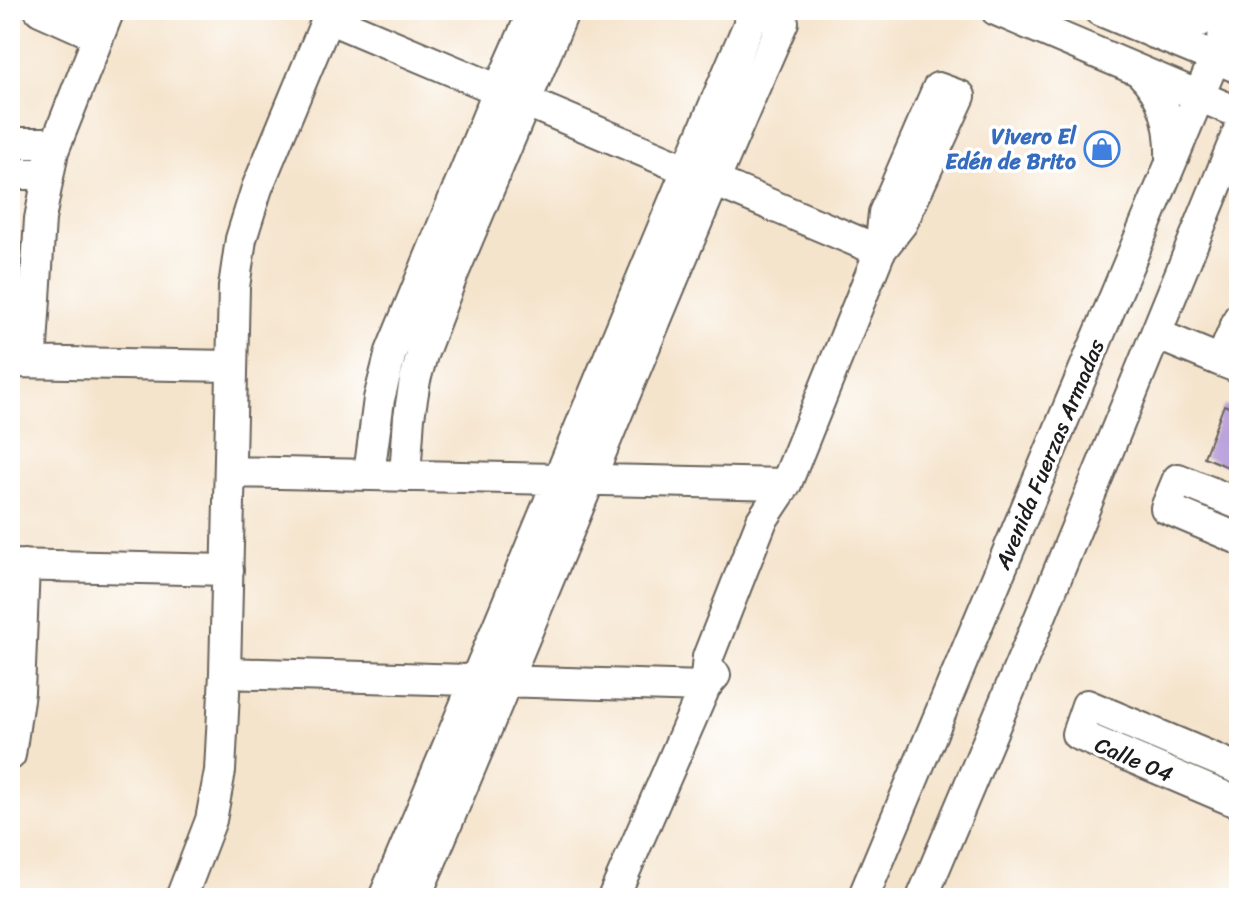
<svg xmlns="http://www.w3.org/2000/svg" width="1249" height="908" viewBox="0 0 1249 908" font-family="Sriracha,sans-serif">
<rect width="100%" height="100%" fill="#fff"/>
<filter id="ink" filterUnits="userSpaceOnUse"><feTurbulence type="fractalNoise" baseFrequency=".0125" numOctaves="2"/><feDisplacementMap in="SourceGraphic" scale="16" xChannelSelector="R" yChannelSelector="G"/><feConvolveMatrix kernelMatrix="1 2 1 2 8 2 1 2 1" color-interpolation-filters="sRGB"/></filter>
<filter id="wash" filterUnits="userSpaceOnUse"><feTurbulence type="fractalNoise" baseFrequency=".006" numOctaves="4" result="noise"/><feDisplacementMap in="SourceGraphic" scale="32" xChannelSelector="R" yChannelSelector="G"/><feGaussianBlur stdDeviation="1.8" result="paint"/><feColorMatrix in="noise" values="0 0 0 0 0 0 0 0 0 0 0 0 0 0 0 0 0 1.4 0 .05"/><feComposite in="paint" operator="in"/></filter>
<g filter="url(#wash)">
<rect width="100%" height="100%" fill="#f5e4cc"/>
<g id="blocks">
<!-- building -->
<path fill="#b89fda" d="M1224,405L1239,411V456L1235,455L1230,468L1204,457Z"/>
</g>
</g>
<g filter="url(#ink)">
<use href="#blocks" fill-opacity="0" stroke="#68625a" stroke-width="2"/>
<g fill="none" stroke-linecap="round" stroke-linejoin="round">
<defs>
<path id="minor" d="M40,10L98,36
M996,10L1239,113
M1099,10L1239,68
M328,18L880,251
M1153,33L1188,28L1220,10
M1139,71C1164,95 1172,124 1171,158
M10,143H56
M10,174H48
M1239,318L1221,361L1239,368
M1156,334L1221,361
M13,362L231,366
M31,362L40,219L53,151L109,10
M230,472L786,484
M369,474L379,399L391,352L499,89L534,10
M405,476L409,417L415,380L422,355L452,276L564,10
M1239,504L1178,479L1166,508L1239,539
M10,565L228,570
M225,673L705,687
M705,687L708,657L762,520L786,484L880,251L884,213L938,88L960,96L902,223L880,251
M10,755L19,692L24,565
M1239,769L1087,705L1077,734L1239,803
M181,898L211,820L220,771L225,673L234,287L241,239L257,188L331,10
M384,898C510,603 628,305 755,10L783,22C655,312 540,607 415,898
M613,898L705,687L715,675
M863,898L1235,10
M922,898L1027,649L1239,130"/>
</defs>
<!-- minor casing -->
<use href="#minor" stroke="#68625a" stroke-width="34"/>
<!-- minor -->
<use href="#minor" stroke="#fff" stroke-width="30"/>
</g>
</g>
<!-- icons -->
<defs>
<symbol id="shop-ring" viewBox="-11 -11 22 22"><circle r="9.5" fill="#fff" stroke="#3f7fe0" stroke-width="1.5"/><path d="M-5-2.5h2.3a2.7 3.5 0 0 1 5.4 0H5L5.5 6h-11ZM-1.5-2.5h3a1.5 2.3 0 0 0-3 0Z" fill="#3f7fe0"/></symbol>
</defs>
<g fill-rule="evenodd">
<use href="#shop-ring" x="1082" y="129" width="40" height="40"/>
</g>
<g text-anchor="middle" stroke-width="7" stroke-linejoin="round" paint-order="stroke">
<!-- shop labels -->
<g font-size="22" font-weight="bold" fill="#366cbe" stroke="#fff" text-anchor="end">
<text x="1076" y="144">Vivero El<tspan x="1076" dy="25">Edén de Brito</tspan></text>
</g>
<!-- street labels -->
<g font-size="22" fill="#1c1c1c" stroke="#fff">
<text transform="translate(1049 454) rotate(-67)" y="8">Avenida Fuerzas Armadas</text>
<text transform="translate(1134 759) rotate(23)" y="8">Calle 04</text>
</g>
</g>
<!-- margin -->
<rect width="1249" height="908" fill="none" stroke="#fff" stroke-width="40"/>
</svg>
